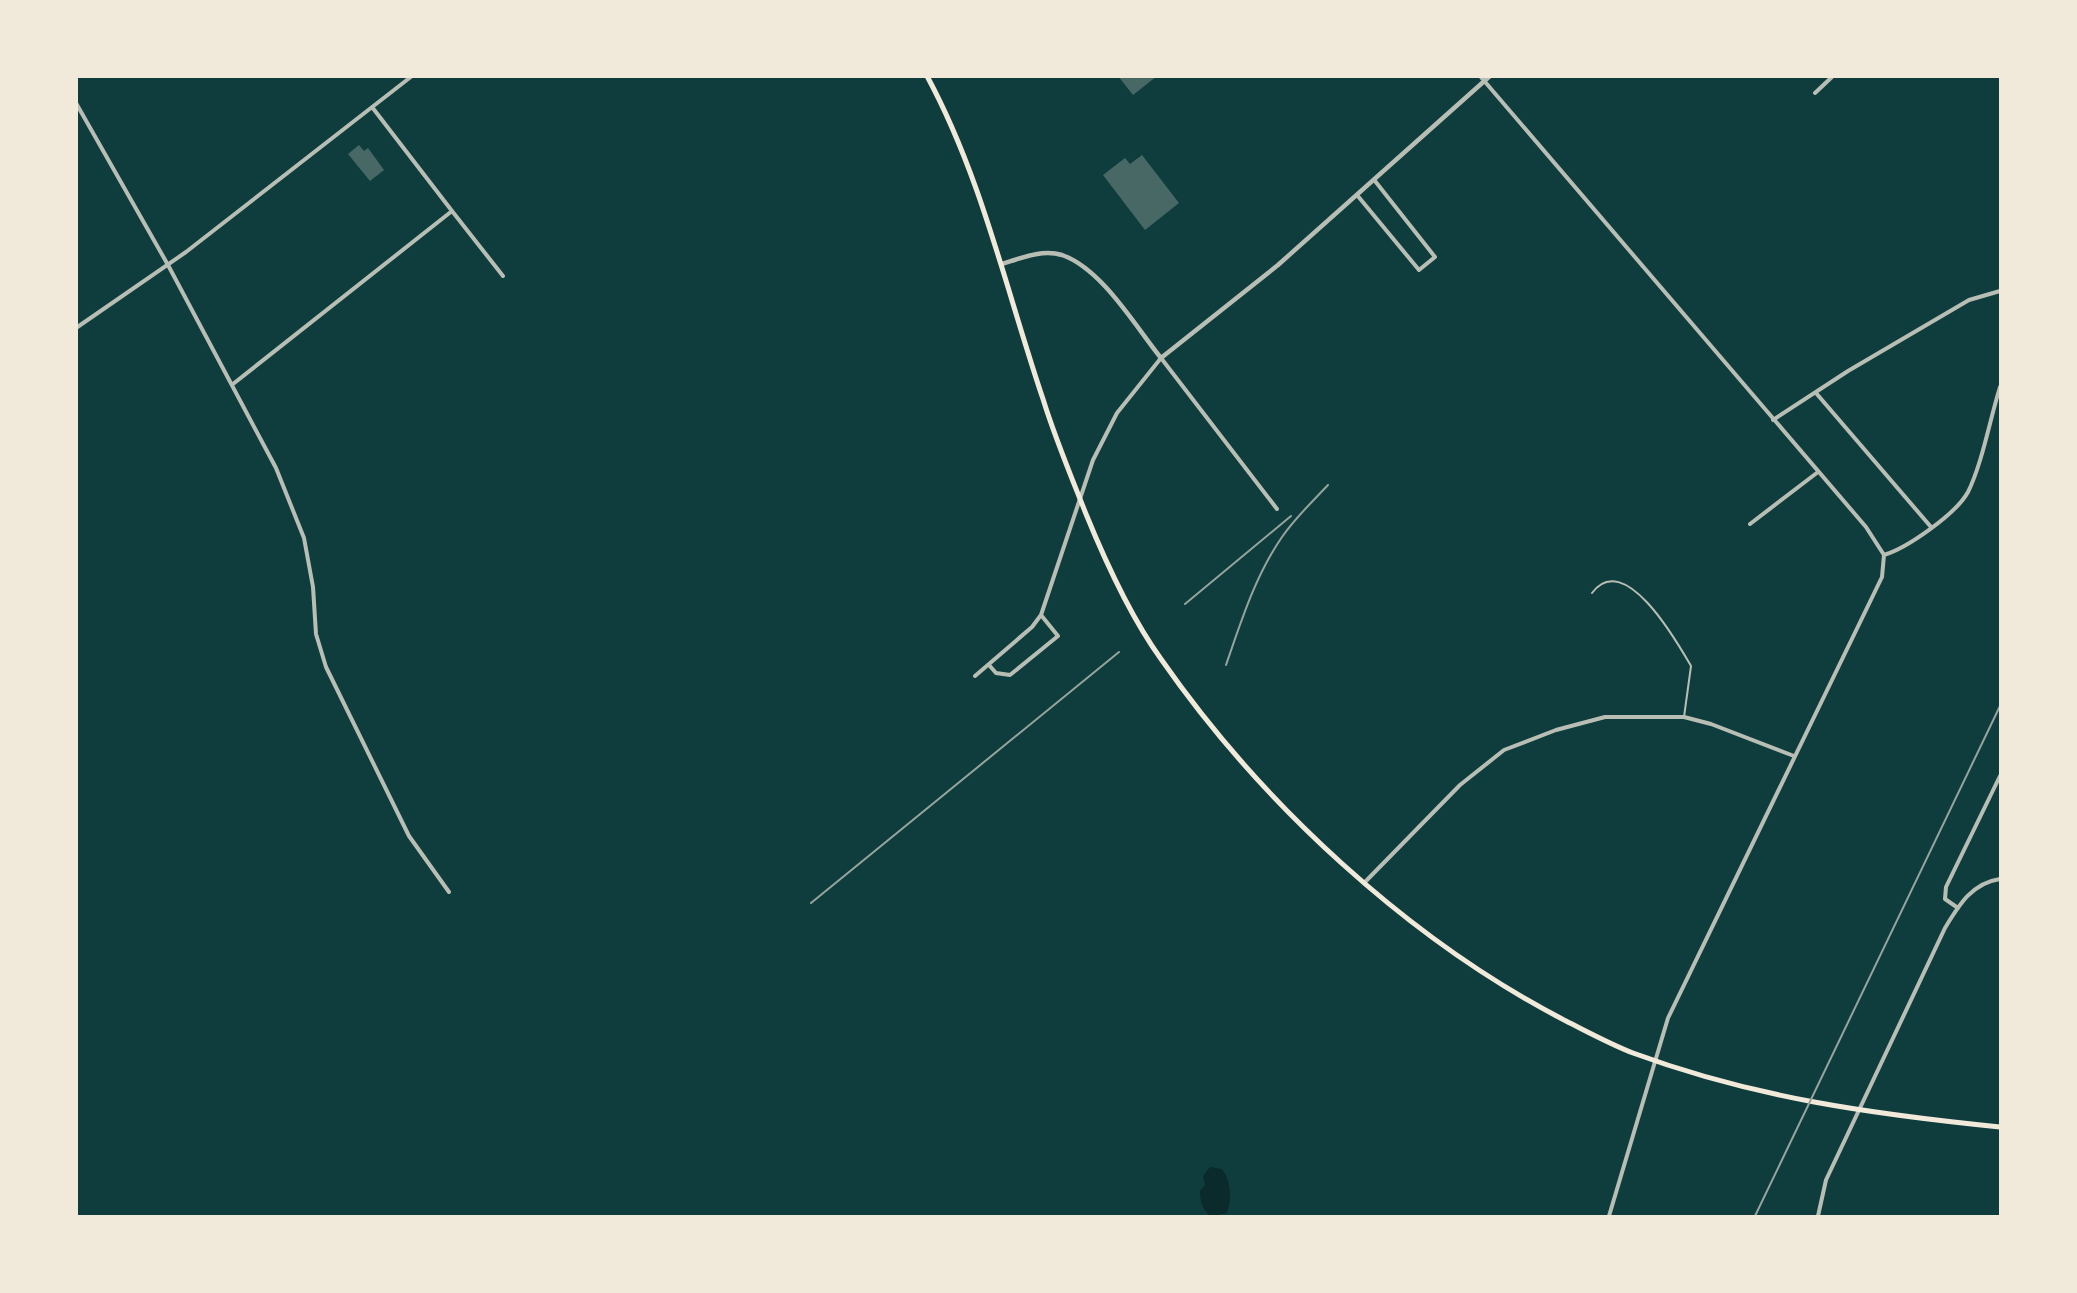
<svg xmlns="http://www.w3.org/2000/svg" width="2077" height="1293" viewBox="0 0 2077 1293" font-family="'Space Grotesk',sans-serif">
<rect width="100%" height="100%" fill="#0f3d3e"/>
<!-- water -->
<path fill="#0a2a2b" d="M1210,1167L1222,1169C1231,1181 1232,1198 1227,1213L1212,1216C1203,1213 1200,1201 1200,1191L1205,1185L1203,1176Z"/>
<!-- building -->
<path fill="#486865" d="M1118,76H1157L1133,95Z
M359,145L364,151L368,148L384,170L370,181L348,154Z
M1142,155L1179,203L1145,230L1103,175L1125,158L1130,164Z"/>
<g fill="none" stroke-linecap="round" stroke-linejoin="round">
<!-- service -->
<path stroke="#b8beb3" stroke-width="2" d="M1592,593C1624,549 1676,640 1691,666L1684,717"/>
<!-- minor -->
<path stroke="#b8beb3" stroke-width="4" d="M1480,76L1866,527L1884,555L1882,577L1668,1018L1609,1216
M1815,93L1833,76
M76,103L168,265L276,468L304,538L313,587L316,634L326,667L409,836L449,892
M1357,195L1419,270L1435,257L1375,181
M452,211L503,276
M76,328L186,252L412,76
M233,384L452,211L372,107
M1816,393L1931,527
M1773,420L1848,371L1969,300L2000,291
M1750,524L1818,472
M1884,555C1907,548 1956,514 1968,492C1982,464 1990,419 2000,387
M989,665L996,673L1010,675L1058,636L1041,615
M975,676L1032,627L1041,615L1093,460L1117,413L1161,358L1277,509
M1365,882L1460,785L1504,750L1556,730L1605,717H1684L1711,724L1794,756
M1958,908L1945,899L1946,887L2000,776
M1818,1216L1826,1180L1945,928C1959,905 1972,883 2000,879"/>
<!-- tertiary -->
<path stroke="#b8beb3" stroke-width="4.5" d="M1002,264C1021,258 1042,249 1062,255C1102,269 1135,326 1161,358L1278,265L1490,76"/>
<!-- secondary -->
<path stroke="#f1e9da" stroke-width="5" d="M927,76C982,178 1006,290 1043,399C1055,438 1071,476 1086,514C1106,563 1130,616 1161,659C1262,804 1409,940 1566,1021C1588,1032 1610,1044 1633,1053C1755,1098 1872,1114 2000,1127"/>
<!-- rail -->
<path stroke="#97a49c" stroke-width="2" d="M1185,604L1291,516
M1226,665C1241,622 1255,576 1282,537C1295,518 1312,502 1328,485
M811,903L1119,652
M1755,1216L2000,706"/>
</g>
<!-- border -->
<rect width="2077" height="1293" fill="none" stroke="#f1e9da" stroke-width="156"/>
</svg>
